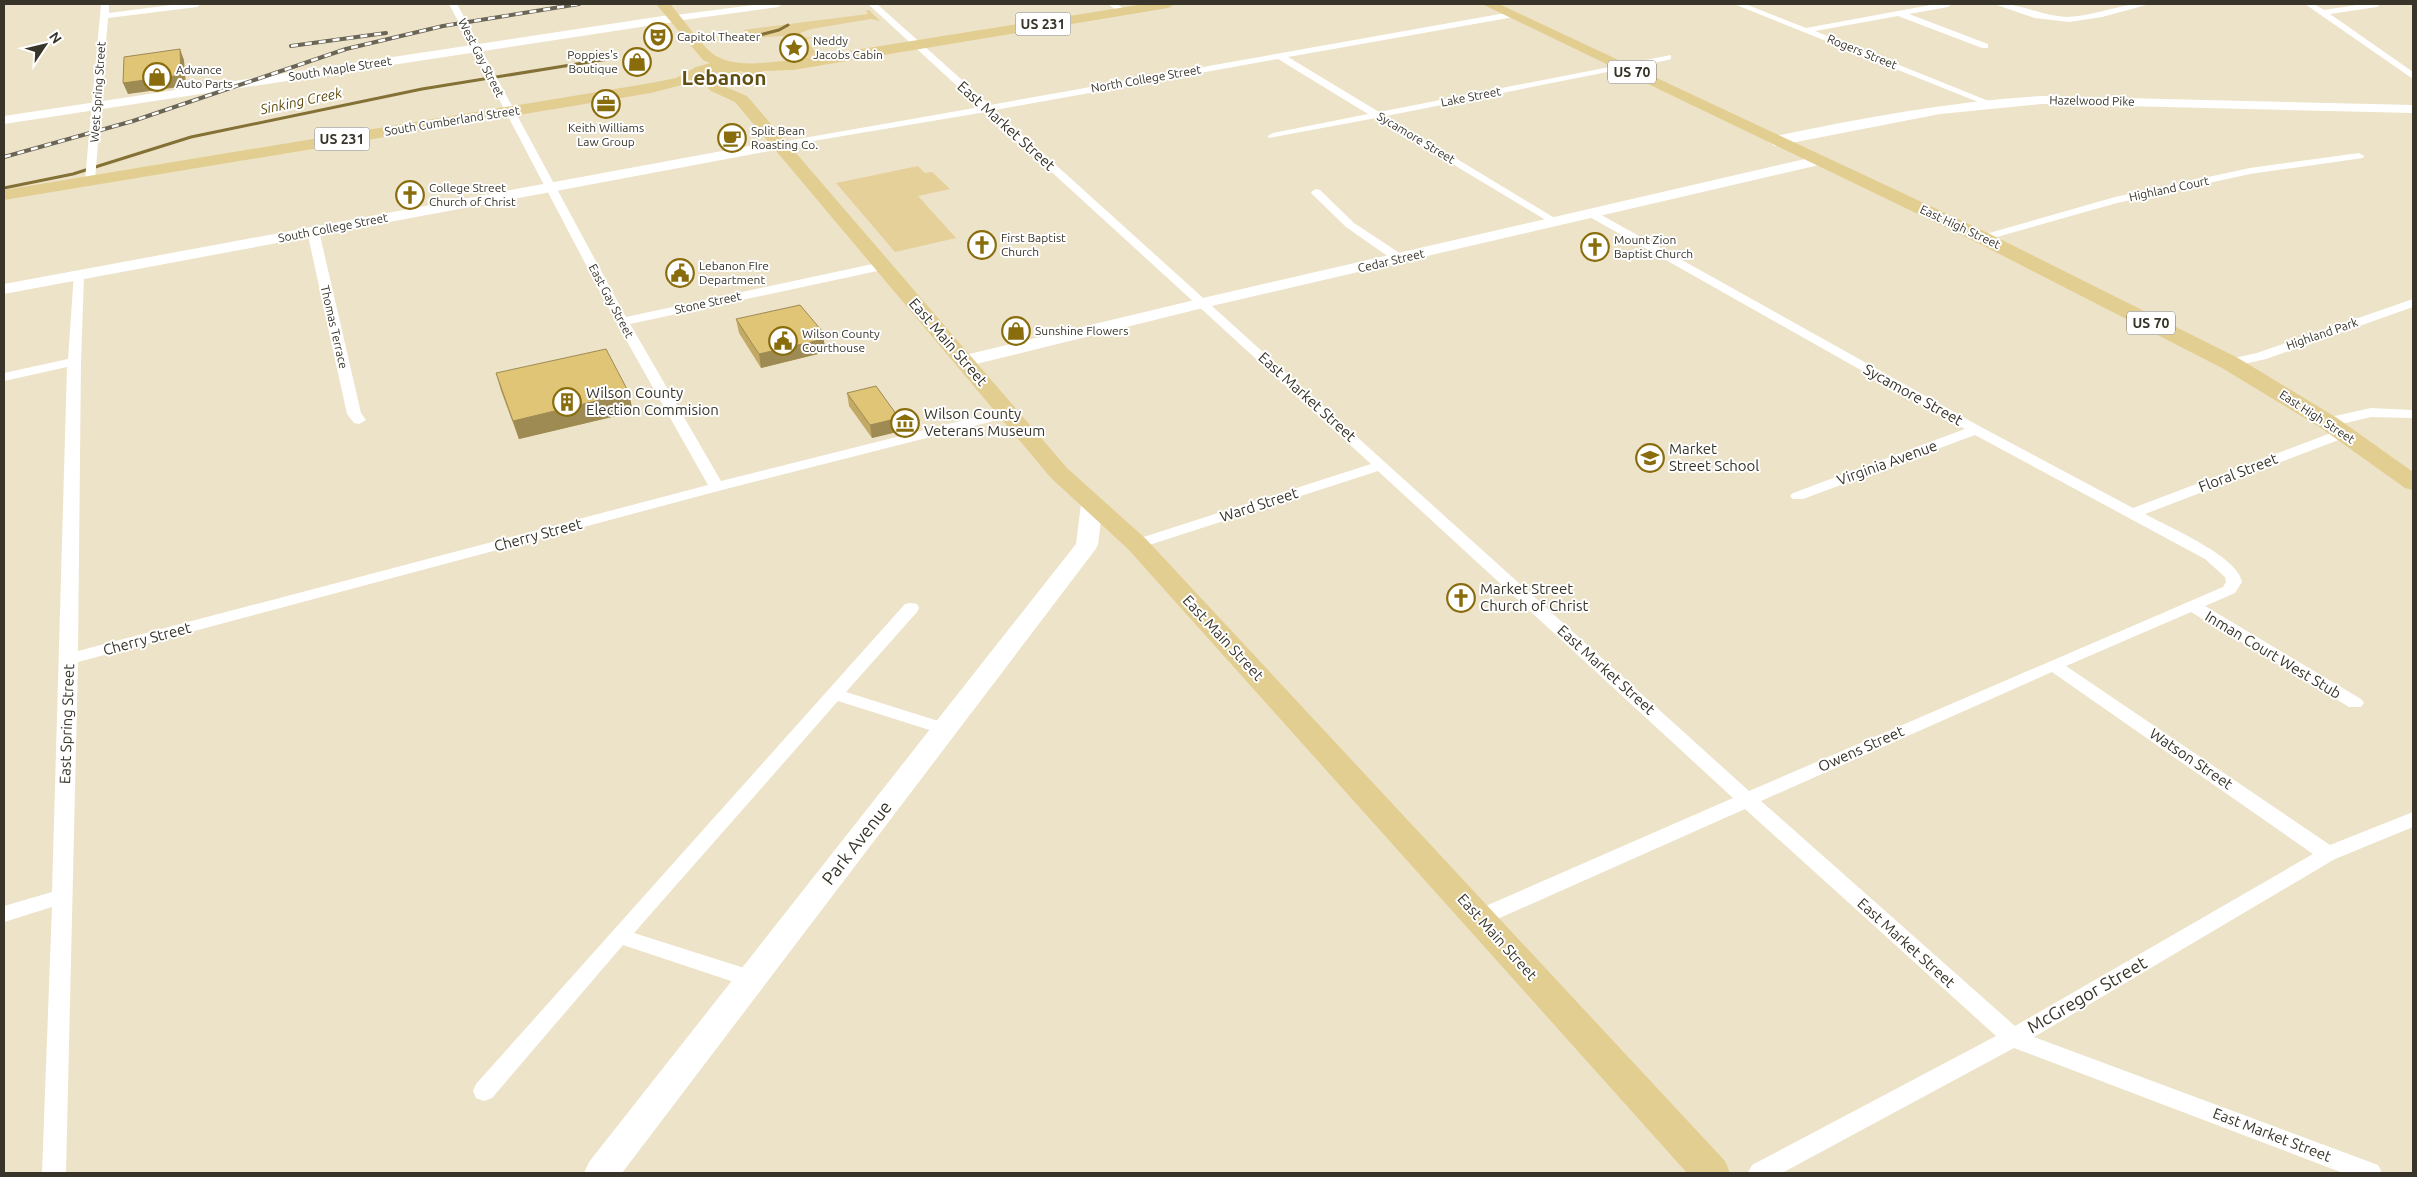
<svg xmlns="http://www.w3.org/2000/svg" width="2417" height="1177" viewBox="0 0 2417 1177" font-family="Ubuntu,sans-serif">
<rect width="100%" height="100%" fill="#ede3c8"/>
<!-- green -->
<path fill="#e4d098" d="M869,10L880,21L871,19L811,29L800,33L805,38L812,37L806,40L818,55L834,53L795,60L781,45L791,43L783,36L750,38L743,30L868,14L866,11Z
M737,70L744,76C735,85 712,88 702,79L711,72Z
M918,166L925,173L932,172L950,189L918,196L956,238L895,252L836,183Z"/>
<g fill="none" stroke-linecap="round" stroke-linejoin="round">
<!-- stream -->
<path stroke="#847136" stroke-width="3" d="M752,37L779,30L788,25
M4,188L73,174L191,137L422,89L608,59"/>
<!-- street -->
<path fill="#fff" fill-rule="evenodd" d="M101,4H109V13L179,4H201L197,7L108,18L95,180L90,183L85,180Z
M449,4H457L626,317L882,262L888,266L882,270L630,324L721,481L1008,409L1015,413L1013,416L722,490L78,662L66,1173H42L52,907L4,922V906L52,892L67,367L4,381V373L68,359L74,272L78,271L84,275L81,362L78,651L708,485L616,322Z
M761,4H782L778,7L676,21L672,18L676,15Z
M868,4H877L990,105L1511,12L1514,13V17L1288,57L1379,112L1671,55V59L1668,60L1386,116L1558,220L1560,222L1554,225L1376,118L1269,138L1268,136L1273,133L1368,114L1278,59L995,110L1749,791L2223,587L2226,582L2225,577L2205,559L1975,435L1803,499H1793L1790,496L1793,493L1965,429L1588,216V212H1596L1981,427L2133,508L2339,430H2349L2351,433L2349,436L2145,514C2168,527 2238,556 2242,582L2235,593L2205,606L2361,699L2364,703L2361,707H2349L2191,612L2066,666L2330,845L2413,812V827L2335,859L2034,1037L2378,1165L2382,1173H2343L2014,1048L1782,1173H1748L1752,1165L1996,1036L1745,809L1486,924L1479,926L1472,924L1469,918L1472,912L1733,798L1378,471L1143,547H1131L1129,544L1131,541L1371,464L986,112L777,147V143L781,142L980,107ZM2052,672L2313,854L2015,1026L1761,801Z
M1108,4H1117L1127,11L1120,13Z
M1734,4H1745L1806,28L1936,4H1952L1948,7L1909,14L1988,44V48H1982L1898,16L1815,31L1991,102L1983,104Z
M1994,4C2018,2 2041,16 2066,17C2095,17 2122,2 2150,4L2102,17L2069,22L2035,18Z
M2305,4H2314L2324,10L2363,4H2381L2377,7L2330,14L2413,72V79Z
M2359,153L2364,156L2363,158L2250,174L2117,203L1983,241L1977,238L1979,236L2115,197L2250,168Z
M1316,189L1320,190L1354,223L1404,256V262H1396L1346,227L1312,194L1311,192Z
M313,228L319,231L361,413L366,420L359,424L354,423L347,414L307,231Z
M2413,299V307L2266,359L2230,367L2223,363L2225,360L2257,353Z
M2371,408L2413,410V418L2371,417L2329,427L2322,423L2335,416Z
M911,603L917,604L919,608L917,612L846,692L951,725L954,729L951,733L945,735L939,733L838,701L634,933L760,973L763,979L760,985L752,988L623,945L492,1098L484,1101L476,1098L473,1091L476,1084L905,604Z"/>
<!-- secondary -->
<path fill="#fff" fill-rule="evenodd" d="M676,14L682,18L680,21L4,124V116Z
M2041,96L2413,105V113L2041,104L1940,114L1775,146L1767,141L1775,136C1863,118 1951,101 2041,96Z
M781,140L786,142L789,145L786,148L4,294V284Z
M1818,156L1826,161L1823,164L1203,308L964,367L957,365L954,361L957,357L1203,298Z
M1092,497L1100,499L1103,504L1098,545L1095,550L622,1173H584L589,1162L1076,544L1081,504L1084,499Z"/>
<!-- primary -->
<path fill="#e3ce91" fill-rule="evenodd" d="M656,4H670C682,17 700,44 713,54C734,69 769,62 793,60L1144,4H1175L1168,8L793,70L762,71L764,77L756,82L751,80L748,74L740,71L713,72L686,84L651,93L4,200V190L651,83L676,78L696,67L710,63L703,60Z
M1482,4H1499L1990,234L2238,358L2337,418L2413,472V490L2405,488L2321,428L2222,368L1976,242Z
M716,83L747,96L1067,468L1146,539L1725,1161L1730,1173H1687L1128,549L1051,478L735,102L711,91L708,88Z"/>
<defs>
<path id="rail" d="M291,46L386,33
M4,157L133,121L346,49L443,26L579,4"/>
</defs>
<!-- rail casing -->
<use href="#rail" stroke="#6b6556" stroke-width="4"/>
<!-- rail -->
<use href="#rail" stroke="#fff" stroke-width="2.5" stroke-dasharray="7" stroke-linecap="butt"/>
</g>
<!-- wall -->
<path fill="#c2a965" d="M736,319L823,338L826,352L761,368L739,333Z
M496,373L633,412L519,439L501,391Z
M847,393L899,418L901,431L872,438L849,406Z"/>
<!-- shaded-wall -->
<path fill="#9e8a53" d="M180,49L184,60L186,86L128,94L123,83Z
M822,331L826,352L761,368L759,354Z
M629,393L633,412L519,439L513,421Z
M899,418L901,431L872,438L870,425Z"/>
<!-- building -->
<path fill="#e1c576" stroke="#9e8a53" d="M180,49L181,75L123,83L124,57Z
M800,305L822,331L819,332L824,339L759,354L736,319Z
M606,349L629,393L513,421L496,373Z
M876,386L899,418L870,425L847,393Z"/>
<!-- icons -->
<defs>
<symbol id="theatre-ring" viewBox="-11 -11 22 22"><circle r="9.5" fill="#fff" stroke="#896d0d" stroke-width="1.5"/><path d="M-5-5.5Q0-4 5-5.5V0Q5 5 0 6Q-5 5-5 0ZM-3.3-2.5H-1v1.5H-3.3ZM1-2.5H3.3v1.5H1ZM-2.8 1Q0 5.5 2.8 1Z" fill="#896d0d"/></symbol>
<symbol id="sight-ring" viewBox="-11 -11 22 22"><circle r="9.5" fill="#fff" stroke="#896d0d" stroke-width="1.5"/><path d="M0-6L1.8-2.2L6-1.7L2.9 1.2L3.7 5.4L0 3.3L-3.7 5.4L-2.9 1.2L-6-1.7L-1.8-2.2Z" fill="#896d0d"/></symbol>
<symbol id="shop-ring" viewBox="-11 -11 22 22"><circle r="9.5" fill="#fff" stroke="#896d0d" stroke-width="1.5"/><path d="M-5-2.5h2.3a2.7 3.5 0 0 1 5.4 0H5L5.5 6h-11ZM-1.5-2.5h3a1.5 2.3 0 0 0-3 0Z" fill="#896d0d"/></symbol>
<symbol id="office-ring" viewBox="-11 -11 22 22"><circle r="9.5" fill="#fff" stroke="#896d0d" stroke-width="1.5"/><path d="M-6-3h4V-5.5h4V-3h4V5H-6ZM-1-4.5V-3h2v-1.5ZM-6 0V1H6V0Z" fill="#896d0d"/></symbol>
<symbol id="cafe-ring" viewBox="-11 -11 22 22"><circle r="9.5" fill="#fff" stroke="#896d0d" stroke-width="1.5"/><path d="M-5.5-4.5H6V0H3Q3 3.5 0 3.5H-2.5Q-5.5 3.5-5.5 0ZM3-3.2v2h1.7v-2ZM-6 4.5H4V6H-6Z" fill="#896d0d"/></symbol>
<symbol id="church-ring" viewBox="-11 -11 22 22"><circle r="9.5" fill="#fff" stroke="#896d0d" stroke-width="1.5"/><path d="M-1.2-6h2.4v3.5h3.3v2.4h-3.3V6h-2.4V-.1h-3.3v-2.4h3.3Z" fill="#896d0d"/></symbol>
<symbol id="civic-ring" viewBox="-11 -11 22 22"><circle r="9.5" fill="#fff" stroke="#896d0d" stroke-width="1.5"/><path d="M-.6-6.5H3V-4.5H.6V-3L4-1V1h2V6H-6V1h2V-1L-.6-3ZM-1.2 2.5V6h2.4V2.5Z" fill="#896d0d"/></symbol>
<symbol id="building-ring" viewBox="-11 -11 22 22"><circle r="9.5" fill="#fff" stroke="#896d0d" stroke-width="1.5"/><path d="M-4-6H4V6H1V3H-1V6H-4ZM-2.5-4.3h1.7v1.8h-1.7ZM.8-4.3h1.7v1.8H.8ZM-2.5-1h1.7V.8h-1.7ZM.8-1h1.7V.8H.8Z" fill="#896d0d"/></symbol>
<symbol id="museum-ring" viewBox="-11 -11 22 22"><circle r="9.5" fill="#fff" stroke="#896d0d" stroke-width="1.5"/><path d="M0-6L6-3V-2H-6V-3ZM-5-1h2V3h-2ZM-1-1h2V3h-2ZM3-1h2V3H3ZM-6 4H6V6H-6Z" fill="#896d0d"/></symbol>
<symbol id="school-ring" viewBox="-11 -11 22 22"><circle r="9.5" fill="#fff" stroke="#896d0d" stroke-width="1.5"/><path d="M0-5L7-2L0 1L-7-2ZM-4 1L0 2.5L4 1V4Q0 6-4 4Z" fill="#896d0d"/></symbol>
</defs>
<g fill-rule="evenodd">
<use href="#theatre-ring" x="642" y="21" width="32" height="32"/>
<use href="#sight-ring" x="778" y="32" width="32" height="32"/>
<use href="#shop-ring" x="621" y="46" width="32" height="32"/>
<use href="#shop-ring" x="141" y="61" width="32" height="32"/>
<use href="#office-ring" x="590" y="88" width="32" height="32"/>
<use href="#cafe-ring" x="716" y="122" width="32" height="32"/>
<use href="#church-ring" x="394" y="179" width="32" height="32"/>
<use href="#church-ring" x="966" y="229" width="32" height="32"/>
<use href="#church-ring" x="1579" y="231" width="32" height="32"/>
<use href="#civic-ring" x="664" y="257" width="32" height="32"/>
<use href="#shop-ring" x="1000" y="315" width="32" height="32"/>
<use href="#civic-ring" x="767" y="325" width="32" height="32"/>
<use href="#building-ring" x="551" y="386" width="32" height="32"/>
<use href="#museum-ring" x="889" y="407" width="32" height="32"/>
<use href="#school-ring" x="1634" y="442" width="32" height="32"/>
<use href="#church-ring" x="1445" y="582" width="32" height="32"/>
</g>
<g text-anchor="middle" stroke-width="4" stroke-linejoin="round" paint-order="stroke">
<!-- far-poi labels -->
<g font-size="12" fill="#383429" stroke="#fff" text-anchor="start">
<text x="677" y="41">Capitol Theater</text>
<text x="813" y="45">Neddy<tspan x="813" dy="14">Jacobs Cabin</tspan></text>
<text x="618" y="59" text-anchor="end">Poppies's<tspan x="618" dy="14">Boutique</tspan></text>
<text x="176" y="74">Advance<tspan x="176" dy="14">Auto Parts</tspan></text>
<text x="606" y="132" text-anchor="middle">Keith Williams<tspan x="606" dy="14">Law Group</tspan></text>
<text x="751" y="135">Split Bean<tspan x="751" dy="14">Roasting Co.</tspan></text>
<text x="429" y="192">College Street<tspan x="429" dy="14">Church of Christ</tspan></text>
<text x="1001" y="242">First Baptist<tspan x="1001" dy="14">Church</tspan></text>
<text x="1614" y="244">Mount Zion<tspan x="1614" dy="14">Baptist Church</tspan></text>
<text x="699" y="270">Lebanon FIre<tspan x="699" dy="14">Department</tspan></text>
<text x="1035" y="335">Sunshine Flowers</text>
<text x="802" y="338">Wilson County<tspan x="802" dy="14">Courthouse</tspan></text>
</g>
<!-- far-street labels -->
<g font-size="12" fill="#383429" stroke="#fff">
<text transform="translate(1862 52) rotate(22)" y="4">Rogers Street</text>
<text transform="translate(481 58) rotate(63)" y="4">West Gay Street</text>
<text transform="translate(340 69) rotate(-9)" y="4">South Maple Street</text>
<text transform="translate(1146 79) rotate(-10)" y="4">North College Street</text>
<text transform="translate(98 92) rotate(-86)" y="4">West Spring Street</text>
<text transform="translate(1471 97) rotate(-11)" y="4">Lake Street</text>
<text transform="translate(2092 101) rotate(1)" y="4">Hazelwood Pike</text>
<text transform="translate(452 121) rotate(-9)" y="4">South Cumberland Street</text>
<text transform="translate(1416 138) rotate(31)" y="4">Sycamore Street</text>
<text transform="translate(2169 189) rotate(-12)" y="4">Highland Court</text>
<text transform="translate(1960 227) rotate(25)" y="4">East High Street</text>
<text transform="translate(333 228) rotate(-11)" y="4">South College Street</text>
<text transform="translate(1391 261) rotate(-13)" y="4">Cedar Street</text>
<text transform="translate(611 301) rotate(62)" y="4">East Gay Street</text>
<text transform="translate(708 303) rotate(-12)" y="4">Stone Street</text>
<text transform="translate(334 327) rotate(77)" y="4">Thomas Terrace</text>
<text transform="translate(2322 334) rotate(-19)" y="4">Highland Park</text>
<text transform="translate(2317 417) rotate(33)" y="4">East High Street</text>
</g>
<!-- shield labels -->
<g fill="#fff" stroke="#747169" stroke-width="1">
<rect x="1015.5" y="12.5" width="55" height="23" rx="4"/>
<rect x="1608" y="60.5" width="48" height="23" rx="4"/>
<rect x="314.5" y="127.5" width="55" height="23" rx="4"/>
<rect x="2127" y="311.5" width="48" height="23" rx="4"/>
</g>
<g font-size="14" font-weight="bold" fill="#383429">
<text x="1043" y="29">US 231</text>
<text x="1632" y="77">US 70</text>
<text x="342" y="144">US 231</text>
<text x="2151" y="328">US 70</text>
</g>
<!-- far-water labels -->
<g font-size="14" font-style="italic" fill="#5d4a0b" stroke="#fff">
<text transform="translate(301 101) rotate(-12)" y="5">Sinking Creek</text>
</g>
<!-- street labels -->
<g font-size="15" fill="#383429" stroke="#fff">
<text transform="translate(1006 126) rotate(42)" y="5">East Market Street</text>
<text transform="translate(948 342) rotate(49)" y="5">East Main Street</text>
<text transform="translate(1913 395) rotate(29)" y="5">Sycamore Street</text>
<text transform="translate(1307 397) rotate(42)" y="5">East Market Street</text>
<text transform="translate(1887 463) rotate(-20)" y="5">Virginia Avenue</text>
<text transform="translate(2238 473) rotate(-21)" y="5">Floral Street</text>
<text transform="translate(1259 505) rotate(-18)" y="5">Ward Street</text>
<text transform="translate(538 535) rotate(-15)" y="5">Cherry Street</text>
<text transform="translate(1223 638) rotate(47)" y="5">East Main Street</text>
<text transform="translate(147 639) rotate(-15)" y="5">Cherry Street</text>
<text transform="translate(2273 655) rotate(31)" y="5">Inman Court West Stub</text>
<text transform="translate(1606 670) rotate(42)" y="5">East Market Street</text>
<text transform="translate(67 724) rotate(-88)" y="5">East Spring Street</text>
<text transform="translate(1861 749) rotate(-24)" y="5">Owens Street</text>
<text transform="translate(2191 759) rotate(34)" y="5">Watson Street</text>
<text transform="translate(1497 937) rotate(48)" y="5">East Main Street</text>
<text transform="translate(1906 943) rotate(42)" y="5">East Market Street</text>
<text transform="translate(2272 1135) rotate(21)" y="5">East Market Street</text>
</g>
<!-- poi labels -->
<g font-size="15" fill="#383429" stroke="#fff" text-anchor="start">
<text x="586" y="398">Wilson County<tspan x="586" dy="17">Election Commision</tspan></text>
<text x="924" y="419">Wilson County<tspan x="924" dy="17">Veterans Museum</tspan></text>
<text x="1669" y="454">Market<tspan x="1669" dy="17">Street School</tspan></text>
<text x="1480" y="594">Market Street<tspan x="1480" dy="17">Church of Christ</tspan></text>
</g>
<!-- near-street labels -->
<g font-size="18" fill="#383429" stroke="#fff">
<text transform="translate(857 843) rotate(-52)" y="6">Park Avenue</text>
<text transform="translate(2087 995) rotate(-30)" y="6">McGregor Street</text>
</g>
<!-- far-town labels -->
<g font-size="21" font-weight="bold" fill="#614e11" stroke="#fff">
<text x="724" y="85">Lebanon</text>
</g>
</g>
<!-- border -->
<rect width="2417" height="1177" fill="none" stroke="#383429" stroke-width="10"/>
<!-- north arrow -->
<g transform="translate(45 45) rotate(55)" stroke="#ffffff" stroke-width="4" paint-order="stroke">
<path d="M0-4L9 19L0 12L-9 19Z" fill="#383429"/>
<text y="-8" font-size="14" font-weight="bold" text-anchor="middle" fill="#383429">N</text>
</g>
</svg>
